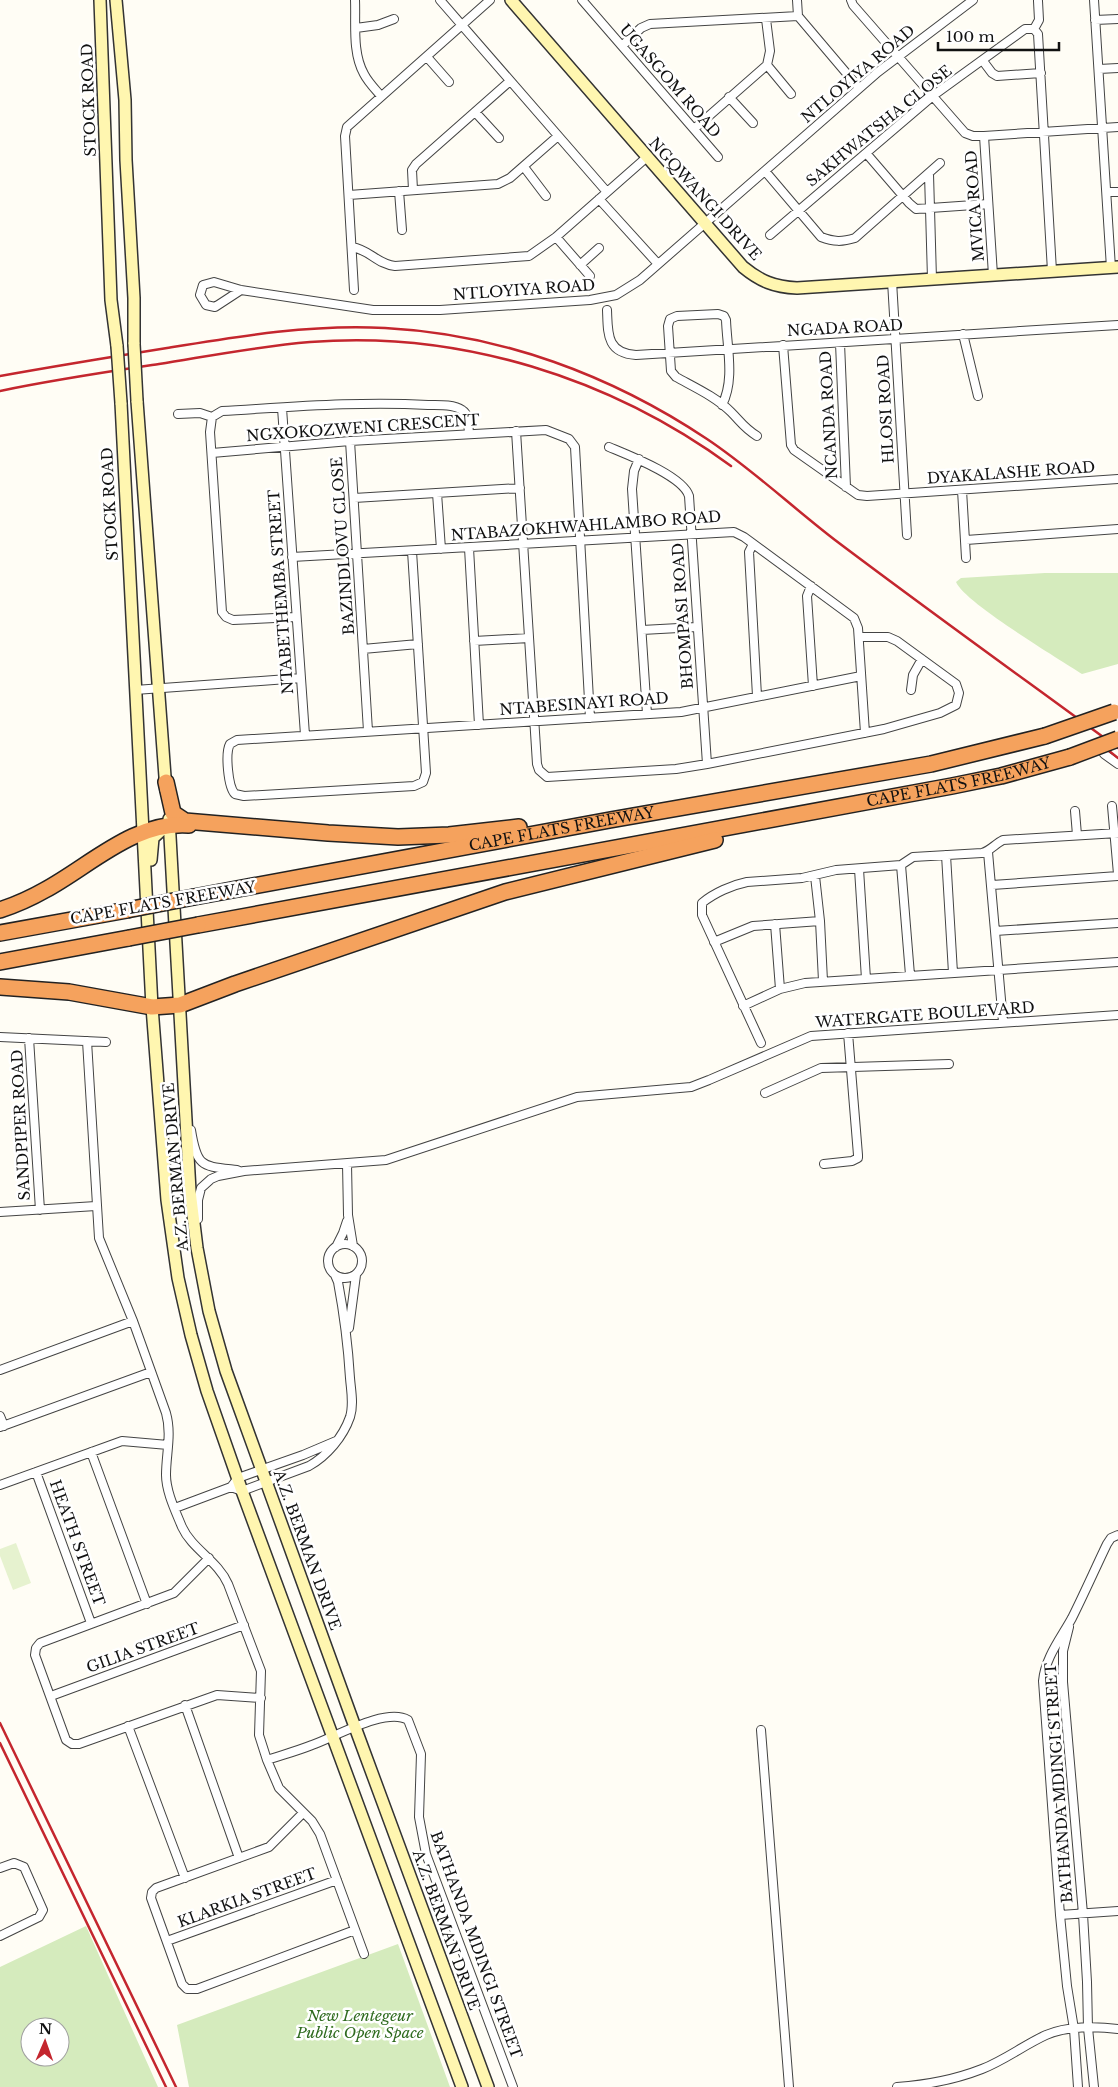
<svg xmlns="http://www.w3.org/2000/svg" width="1118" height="2087" viewBox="0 0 1118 2087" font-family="'Libre Baskerville',serif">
<rect width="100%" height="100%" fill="#fffdf5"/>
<!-- green -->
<path fill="#d5ebbd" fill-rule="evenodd" d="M1045,573H1118V664L1082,674C1058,658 965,603 956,582L961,578Z
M86,1926L158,2087H0V1967ZM30,2027H60V2057H30Z
M398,1944L450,2087H189L177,2025Z"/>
<!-- pitch -->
<path fill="#e6f2cf" d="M16,1543L31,1583L13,1590L0,1556V1549Z"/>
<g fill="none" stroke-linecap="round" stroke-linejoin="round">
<defs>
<path id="street" d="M355,0C356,23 352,53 364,74C368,82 375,89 381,96
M440,0L607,192
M582,0L718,157
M797,0L798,16
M851,0L853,5L965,133L973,136H984L1118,127
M1094,0L1111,268
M1038,1L1039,20L1034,29L1038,34L1052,271
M798,16L859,88
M1095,20L1118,19
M356,28L378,25L394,19
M622,46L641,28L650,24L798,16
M427,57L449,82
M983,61L992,73L997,76L1041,73
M767,65L791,94
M1099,69L1118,68
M729,97L753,123
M476,113L499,138
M694,129L767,65L770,51L766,19
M984,136L993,275
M866,153L909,203L916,209L988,204
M524,167L546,196
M765,171L821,237C834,242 842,242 855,238L940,163
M929,174L932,279
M413,190L412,170L416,164L510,81
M399,191L402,230
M1107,192H1118
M349,195L498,184L510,178L558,136
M599,199L658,264
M770,235L934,95L1025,29H1034
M556,237L590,276
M352,247C370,250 377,264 395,266L529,256L556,237L647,157
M580,265L599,248
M892,281L907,535
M241,290L215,307L206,305L200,295L203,285L214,282L241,290L373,310H440L590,300L616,295L640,280L878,72L973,0
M354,290L345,136L347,127L490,0
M607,310C608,333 606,353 636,355L1118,325
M963,334L978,396
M840,343L846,487
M783,345L791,445L794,450L858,495L867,496L1118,479
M722,405C735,380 727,348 726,320L724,316L718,314L677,316L670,319L668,326L671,371L676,377C694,387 716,397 731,412C741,422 744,428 757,436
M282,408L305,735
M178,414L200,413L212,417
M516,431L537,764L539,770L547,777L676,769L707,764L884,729L940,713L956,705L959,693L956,684L897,641L888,637H859
M350,441L368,731
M609,447C628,455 683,476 689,496L707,764
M212,453L350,441L546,430L569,439L575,447L590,718
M639,459L634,471L632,489L647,714
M962,490L966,558
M437,493L441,549
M354,498L520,488
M966,540L1118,529
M753,544L749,552L757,696
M469,548L479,725
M412,551L426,773L423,782L414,786L244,796L235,794C228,787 225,753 230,744L237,740L681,712L861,676
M292,557L734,532L744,537L854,618L858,628L865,733
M811,586L807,596L813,686
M296,617L233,620L226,617L222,612L210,432L212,417L222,411C291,407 360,401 428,405C438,405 454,404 462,410C470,415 468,426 469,434
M642,630L697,627
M474,641L529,638
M363,649L418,644
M135,690L301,678
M911,690L913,675L922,659
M1104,754L1118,764
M1112,806L1118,874
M1075,811L1077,835
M988,852L1003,1022
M946,855L953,973
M901,865L910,975
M859,869L866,979
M815,876L820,921L823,981
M992,885L1118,876
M775,924L780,989
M995,931L1118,923
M714,942L753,926L820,921
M743,1006L780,989L805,983L1118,962
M0,1037L106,1042
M29,1038L40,1210
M87,1041L99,1238L133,1321L166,1413C172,1434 166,1454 166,1475C166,1492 176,1512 182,1527C192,1549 218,1561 228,1584L261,1671L259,1735L267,1760L279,1788L312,1821L320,1834L364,1954
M761,1043L702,915V903C714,893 732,885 747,882L802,878L836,870L901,865L913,857L982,853C990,851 995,844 1003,840L1118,833
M765,1093L821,1068L949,1064
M191,1130C197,1168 202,1166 237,1170
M347,1164L348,1215L353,1246
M824,1164L852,1161L858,1158V1155L848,1033
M0,1212L96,1206
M198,1219V1200L201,1188L211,1179L218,1176L244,1171L386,1160L577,1097L691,1087L709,1080L811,1036L1118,1015
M328 1261a17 17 0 1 1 34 0a17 17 0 1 1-34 0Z
M336,1247L343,1233L347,1221
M349,1328L356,1275
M0,1370L133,1321
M0,1416L4,1426
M0,1427L151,1372
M91,1452L147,1604
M36,1472L91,1623
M0,1485L122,1441L168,1445
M231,1487L242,1491L309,1466C327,1456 343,1437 350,1417C354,1404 351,1391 350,1378C348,1345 344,1314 338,1282L335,1275
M175,1508L231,1487L238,1478L303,1455L336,1441
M209,1558L174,1593L40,1643L36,1648L35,1655L66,1740L72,1744H79L217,1695L261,1698
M1069,1627L1063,1651V1682L1083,1914L1087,1982L1088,2028L1094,2087
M51,1696L244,1625
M185,1705L239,1858
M128,1726L185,1878
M761,1730L789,2087
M267,1760C282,1755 297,1751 312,1745C335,1737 386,1707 408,1720L421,1754L419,1817L426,1854L513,2087
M303,1813L269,1847L156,1888L152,1892L151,1898L182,1984L187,1989H197L355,1930
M0,1868L14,1863L24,1867L43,1910L39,1917L0,1936
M1060,1915L1118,1911
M167,1941L337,1880
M897,2087C926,2085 954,2080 982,2069C1005,2060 1024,2045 1046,2035C1067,2026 1096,2026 1118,2029
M1078,2087L1074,2029L1067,1986L1060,1915L1043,1681C1045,1658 1061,1638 1072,1618C1084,1594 1095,1569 1107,1544L1111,1538L1118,1535"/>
<path id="secondary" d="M100,0L111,300L117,346
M116,0L125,100L126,160L134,298V344
M511,0L743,267C760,281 774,287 797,288L1118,267
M137,401L166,790
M121,403L152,1007L167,1200L178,1278L191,1335L207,1391L242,1491L462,2087
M169,819L190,1191L197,1248L209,1311L226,1371L355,1727L488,2087
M151,860L153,838L166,826"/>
<g id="highway">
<path d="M166,782L173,813L185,821L328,833L398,837L449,835L519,827"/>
<path id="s1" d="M194,897L610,820L931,764L1045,736"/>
<path d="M0,910C15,905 31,898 45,890C91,865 134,821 189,825"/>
<path id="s2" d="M198,925L952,786L1001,776L1070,757"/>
<path d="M0,933L127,910"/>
<path d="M0,962L129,938"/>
<path d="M0,987L69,992L152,1007L180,1005L235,984L505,892L715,840"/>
</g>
</defs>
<!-- street casing -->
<use href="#street" stroke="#444" stroke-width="10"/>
<!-- secondary casing -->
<use href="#secondary" stroke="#333" stroke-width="14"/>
<!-- highway casing -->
<use href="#highway" stroke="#222" stroke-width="18"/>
<!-- street -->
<use href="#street" stroke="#fff" stroke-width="8"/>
<!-- secondary -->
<use href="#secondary" stroke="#fff6b0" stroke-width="11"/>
<!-- highway -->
<use href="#highway" stroke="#f5a25d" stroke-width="15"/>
<!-- rail -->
<path stroke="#c4262e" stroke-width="2.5" d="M0,376C56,366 111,357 167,348C240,336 311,324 385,328C501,334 611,375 707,439C752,469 792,507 835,540C929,611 1024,679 1118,748
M0,391C52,380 106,372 159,364C209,356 260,346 310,342C460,330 611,378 731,466
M1103,746L1118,758
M0,1723L176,2087
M0,1743L166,2087"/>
<defs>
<path id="secondary-bridge" d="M134,344L137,401
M117,346L121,403"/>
<path id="highway-bridge" d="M1045,736L1114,712
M1070,757L1118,739
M127,910L194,897
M129,938L198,925"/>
</defs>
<!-- secondary-bridge casing -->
<use href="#secondary-bridge" stroke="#333" stroke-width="14" stroke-linecap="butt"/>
<!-- highway-bridge casing -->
<use href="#highway-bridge" stroke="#222" stroke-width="18" stroke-linecap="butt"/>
<!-- secondary-bridge -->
<use href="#secondary-bridge" stroke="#fff6b0" stroke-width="11"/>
<!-- highway-bridge -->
<use href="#highway-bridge" stroke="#f5a25d" stroke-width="15"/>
</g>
<g text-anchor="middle" stroke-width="5" stroke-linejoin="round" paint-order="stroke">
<!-- street labels -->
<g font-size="15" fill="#111" stroke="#fff">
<text transform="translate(858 74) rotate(-40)" y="5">NTLOYIYA ROAD</text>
<text transform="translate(670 81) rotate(49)" y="5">UGASGOM ROAD</text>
<text transform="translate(89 100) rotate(-92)" y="5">STOCK ROAD</text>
<text transform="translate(879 126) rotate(-39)" y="5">SAKHWATSHA CLOSE</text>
<text transform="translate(705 199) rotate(48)" y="5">NGQWANGI DRIVE</text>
<text transform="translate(975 206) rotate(-94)" y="5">MVICA ROAD</text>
<text transform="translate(524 290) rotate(-4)" y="5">NTLOYIYA ROAD</text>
<text transform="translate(845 328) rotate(-3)" y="5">NGADA ROAD</text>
<text transform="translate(886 409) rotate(-93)" y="5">HLOSI ROAD</text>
<text transform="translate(829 415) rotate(-93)" y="5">NCANDA ROAD</text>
<text transform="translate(363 428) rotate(-4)" y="5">NGXOKOZWENI CRESCENT</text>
<text transform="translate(1011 473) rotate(-4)" y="5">DYAKALASHE ROAD</text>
<text transform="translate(110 504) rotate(-93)" y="5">STOCK ROAD</text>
<text transform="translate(586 526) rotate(-4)" y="5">NTABAZOKHWAHLAMBO ROAD</text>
<text transform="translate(343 546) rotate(-94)" y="5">BAZINDLOVU CLOSE</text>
<text transform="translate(281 592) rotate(-94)" y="5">NTABETHEMBA STREET</text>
<text transform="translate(683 616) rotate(-94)" y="5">BHOMPASI ROAD</text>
<text transform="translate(584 704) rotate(-4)" y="5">NTABESINAYI ROAD</text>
<text dy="5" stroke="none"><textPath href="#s2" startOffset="774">CAPE FLATS FREEWAY</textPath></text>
<text dy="5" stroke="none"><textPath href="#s1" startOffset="374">CAPE FLATS FREEWAY</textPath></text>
<text transform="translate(163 903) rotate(-10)" y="5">CAPE FLATS FREEWAY</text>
<text transform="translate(925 1015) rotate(-4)" y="5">WATERGATE BOULEVARD</text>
<text transform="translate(21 1125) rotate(-93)" y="5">SANDPIPER ROAD</text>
<text transform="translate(176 1167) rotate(-95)" y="5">A.Z. BERMAN DRIVE</text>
<text transform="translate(77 1543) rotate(70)" y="5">HEATH STREET</text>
<text transform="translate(307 1550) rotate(70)" y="5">A.Z. BERMAN DRIVE</text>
<text transform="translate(143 1648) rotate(-20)" y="5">GILIA STREET</text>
<text transform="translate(1059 1783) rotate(-94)" y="5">BATHANDA MDINGI STREET</text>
<text transform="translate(247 1898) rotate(-20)" y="5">KLARKIA STREET</text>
<text transform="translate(446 1930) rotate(70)" y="5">A.Z. BERMAN DRIVE</text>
<text transform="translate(476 1945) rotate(70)" y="5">BATHANDA MDINGI STREET</text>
</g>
<!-- park labels -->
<g font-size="15" font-style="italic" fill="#2f6b1f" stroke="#fff">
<text x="360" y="2021">New Lentegeur<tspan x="360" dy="17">Public Open Space</tspan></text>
</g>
</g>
<!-- north arrow -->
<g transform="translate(45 2042) rotate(2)"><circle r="24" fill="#ffffff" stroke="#a0a0a0"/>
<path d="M0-4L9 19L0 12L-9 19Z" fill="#c4262e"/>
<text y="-8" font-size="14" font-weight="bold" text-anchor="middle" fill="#111111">N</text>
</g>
<!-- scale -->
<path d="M938 42v8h121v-8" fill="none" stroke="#111111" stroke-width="2.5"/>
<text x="946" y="42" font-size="15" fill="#111111" stroke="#ffffff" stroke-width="4" paint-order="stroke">100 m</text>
</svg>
